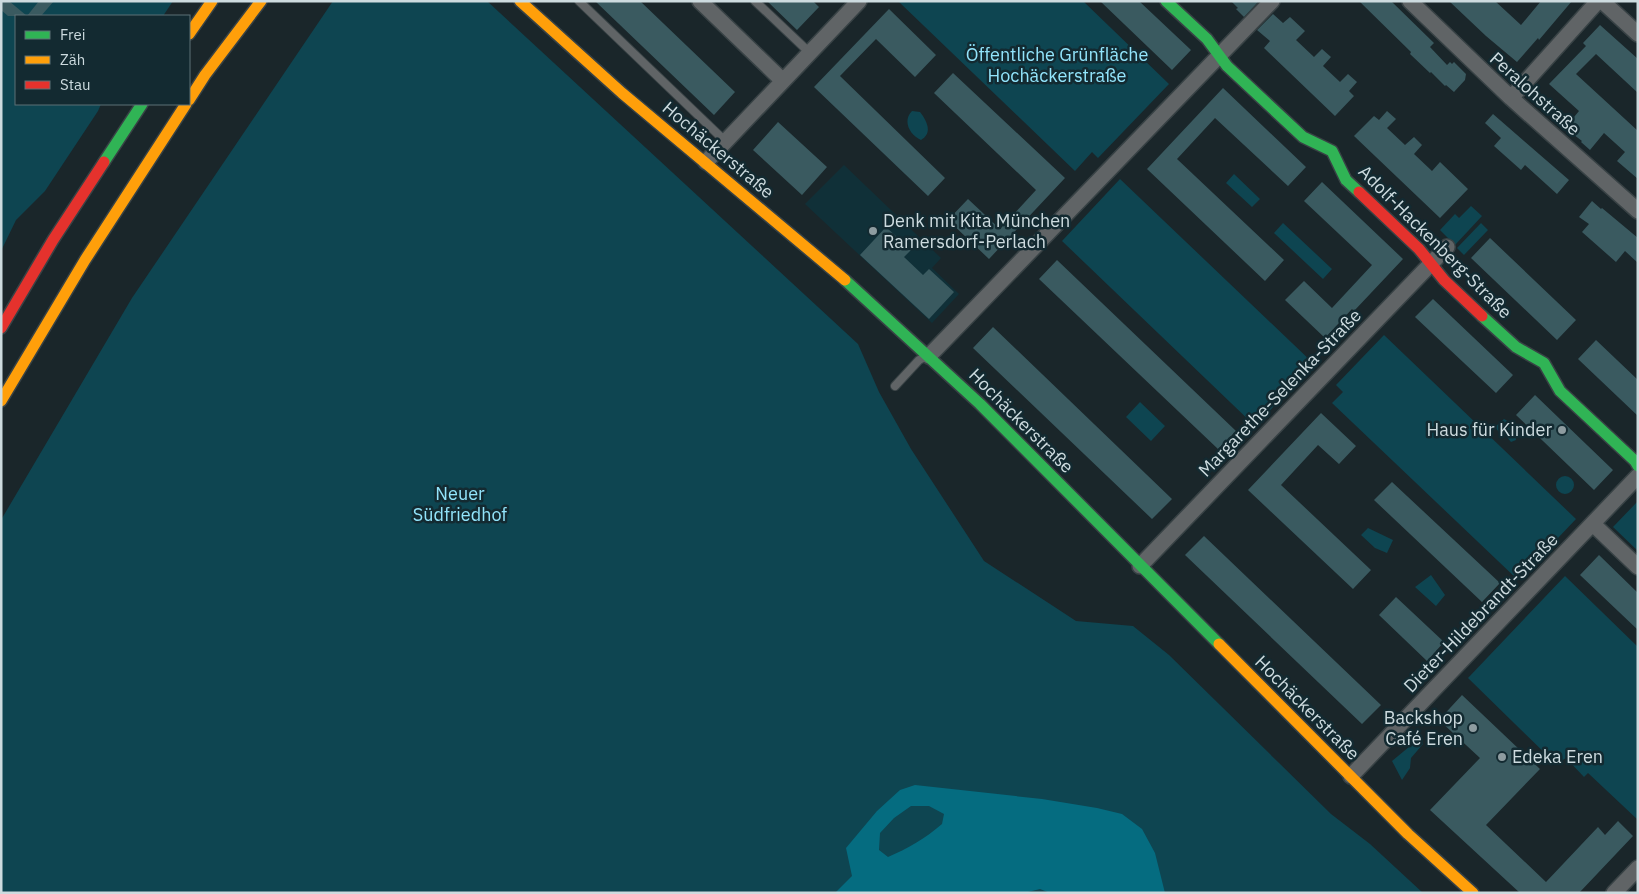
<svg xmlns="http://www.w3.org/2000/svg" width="1639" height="894" viewBox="0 0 1639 894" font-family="'IBM Plex Sans',sans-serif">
<rect width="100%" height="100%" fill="#1a262a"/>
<!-- built -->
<path fill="#103038" d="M844,165L941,258L932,268L959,294L932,323L805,204Z"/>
<!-- green -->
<path fill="#0e4551" d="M1,1H173L163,16H16V104H101L98,111L45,191L16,220L1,251Z
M333,1H487L858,344L879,392L911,449L984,561L1076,621L1133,626L1169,655L1331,814L1370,844L1423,893H1V520L132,298Z
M898,1H1083L1169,84L1098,158L1092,152L1075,171Z
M912,111L920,112C927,121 933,133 921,140C910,135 902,121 912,111Z
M1234,174L1260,199L1252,207L1226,183Z
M1120,179L1314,364L1255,426L1062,241Z
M1471,206L1482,216L1455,245L1440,230L1455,214L1459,218Z
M1283,223L1332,269L1323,279L1274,233Z
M1481,223L1488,230L1464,255L1457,248Z
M1384,335L1576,519L1518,580L1332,403L1343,392L1336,385Z
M1140,402L1165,426L1151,441L1126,417Z
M1504,419C1512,422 1516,432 1516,440L1511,442L1505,435L1502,436L1495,427Z
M1556 485a9 9 0 1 1 18 0a9 9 0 1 1-18 0Z
M1638,501V551L1613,527Z
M1368,528L1393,540L1387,553L1375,548L1361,535Z
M1431,575L1445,595L1436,606L1415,587Z
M1565,576L1638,647V820L1588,773L1584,777L1566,758L1556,764L1468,678Z
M1421,737L1423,744L1411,758L1410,768L1402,780L1392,761Z"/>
<!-- water -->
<path fill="#056c80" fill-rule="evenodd" d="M915,785L1042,799L1097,808L1122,814L1142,829L1155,853L1165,893H1050L1040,889L1024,893H835L852,876L846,848L877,811L900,790ZM911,806H929L944,814L942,824C926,838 907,849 888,857L879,850L880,833L894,818Z"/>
<!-- building -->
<path fill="#3a5a60" d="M1,1H9L27,16L39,1H54L41,16H8L1,10Z
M595,1H640L735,92L714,115Z
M767,1H813L819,7L797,30Z
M1100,1H1139L1191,50L1172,70Z
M1231,1H1259L1244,17L1236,9L1238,8Z
M1359,1H1391L1434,43L1430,47L1447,65L1450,62L1452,64L1454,62L1466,74L1465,80L1454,92L1446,85L1445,86L1431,72L1430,73L1410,54L1411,52Z
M1449,1H1495L1521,25L1541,1H1572L1539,40L1538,38L1517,62L1486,36Z
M889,9L936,55L915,77L876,39L840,76L945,178L928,196L814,87Z
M1273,14L1283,23L1290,17L1305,31L1296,40L1314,57L1322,49L1331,57L1323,66L1340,82L1348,74L1357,82L1349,91L1354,96L1335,116L1264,48L1270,41L1257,30Z
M1600,25L1638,59V93L1596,54L1576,74L1638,131V179L1617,161L1625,152L1604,133L1590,150L1581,142L1582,141L1565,128L1579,111L1549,84L1586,46L1583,43Z
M953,73L1065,178L989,259L948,220L968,199L1000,229L1036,190L934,93Z
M1223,88L1306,167L1288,186L1215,118L1177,159L1284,260L1265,281L1147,169Z
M1387,111L1396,119L1387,128L1405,145L1414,137L1422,145L1414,154L1432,171L1440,162L1468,189L1440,218L1354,136L1374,116L1379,120Z
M1493,114L1569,180L1557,194L1525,165L1521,170L1494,146L1501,138L1485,123Z
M778,122L827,167L802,195L753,150Z
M1322,182L1403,259L1354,311L1352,309L1325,338L1285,300L1304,281L1332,308L1372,265L1304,201Z
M1592,201L1601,209L1602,208L1638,238V263L1625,251L1616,262L1582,232L1589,224L1579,217Z
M886,227L911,250L904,257L923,275L929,269L954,292L929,319L860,255Z
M1490,238L1576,320L1557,340L1471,258Z
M1057,260L1236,431L1218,449L1039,279Z
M1433,299L1513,375L1496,393L1415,317Z
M993,327L1172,499L1152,519L973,348Z
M1596,340L1638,380V416L1578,359Z
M1535,395L1613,470L1594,490L1516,415Z
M1321,413L1356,446L1339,464L1318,445L1281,485L1371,570L1353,589L1248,490Z
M1392,482L1500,583L1482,602L1374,500Z
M1204,536L1381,705L1362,724L1185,555Z
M1599,555L1638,593V630L1580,575Z
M1396,597L1444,642L1427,661L1379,615Z
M1462,695L1540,769L1486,825L1546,882L1598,827L1605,835L1618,821L1633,836L1579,893H1520L1430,810L1480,758L1439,720Z"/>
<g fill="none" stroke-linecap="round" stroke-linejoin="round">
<defs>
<path id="lane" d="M579,1L725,141
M755,1L810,53
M895,386L919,360L927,356"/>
<path id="street" d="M700,1L783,81
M1410,1L1511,98L1638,211
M1602,1L1638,34
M1511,98L1598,1
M706,162L859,1
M929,356L1272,1
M1593,524L1638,567
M1140,566L1447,247
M1351,776L1638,476
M1614,893L1638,868"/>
<path id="fast" d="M1166,1L1207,39L1227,66L1303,137L1332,151L1346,180L1359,192
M104,162L142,104
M845,280L980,404L1219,644
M1482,316L1516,347L1544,363L1560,391L1635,461L1638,466"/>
<path id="slow" d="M520,1L622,93L845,280
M189,34L212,1
M189,100L205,75L261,1
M1,401L85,260L186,104
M1219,644L1408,834L1473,893"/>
<path id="jam" d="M1359,192L1419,249L1444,280L1482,316
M1,328L53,240L104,162"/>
</defs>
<!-- lane casing -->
<use href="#lane" stroke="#384245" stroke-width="10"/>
<!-- street casing -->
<use href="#street" stroke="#384245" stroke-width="18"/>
<!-- fast casing -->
<use href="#fast" stroke="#384245" stroke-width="14"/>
<!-- slow casing -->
<use href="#slow" stroke="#384245" stroke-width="14"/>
<!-- jam casing -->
<use href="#jam" stroke="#384245" stroke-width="14"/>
<!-- lane -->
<use href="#lane" stroke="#606466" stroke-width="8"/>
<!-- street -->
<use href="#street" stroke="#606466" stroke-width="15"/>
<!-- fast -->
<use href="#fast" stroke="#30b455" stroke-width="11"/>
<!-- slow -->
<use href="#slow" stroke="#ff9f0a" stroke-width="11"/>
<!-- jam -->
<use href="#jam" stroke="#e5322d" stroke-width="11"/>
</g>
<!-- markers -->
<g fill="#8e9ca0" stroke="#132a31" stroke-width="2">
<circle cx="873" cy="231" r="5"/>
<circle cx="1562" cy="430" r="5"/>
<circle cx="1473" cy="728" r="5"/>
<circle cx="1502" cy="757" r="5"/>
</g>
<g text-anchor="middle" stroke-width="5" stroke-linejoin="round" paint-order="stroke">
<!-- park labels -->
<g font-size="18" fill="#92e4fb" stroke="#132a31">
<text x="1057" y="61">Öffentliche Grünfläche<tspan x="1057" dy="21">Hochäckerstraße</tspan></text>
<text x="460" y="500">Neuer<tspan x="460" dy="21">Südfriedhof</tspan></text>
</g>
<!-- street labels -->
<g font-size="18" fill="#cddbdf" stroke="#132a31">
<text transform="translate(1535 94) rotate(42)" y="6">Peralohstraße</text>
<text transform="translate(718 150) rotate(40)" y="6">Hochäckerstraße</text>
<text transform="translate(1435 242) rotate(45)" y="6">Adolf-Hackenberg-Straße</text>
<text transform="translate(1280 393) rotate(-46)" y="6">Margarethe-Selenka-Straße</text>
<text transform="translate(1021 421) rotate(45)" y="6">Hochäckerstraße</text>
<text transform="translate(1481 613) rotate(-46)" y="6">Dieter-Hildebrandt-Straße</text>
<text transform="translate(1307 708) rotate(45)" y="6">Hochäckerstraße</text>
</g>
<!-- poi labels -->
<g font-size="18" fill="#cddbdf" stroke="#132a31" text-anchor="start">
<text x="883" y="227">Denk mit Kita München<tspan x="883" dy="21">Ramersdorf-Perlach</tspan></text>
<text x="1552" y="436" text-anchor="end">Haus für Kinder</text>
<text x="1463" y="724" text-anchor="end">Backshop<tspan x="1463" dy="21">Café Eren</tspan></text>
<text x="1512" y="763">Edeka Eren</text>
</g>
</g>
<!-- border -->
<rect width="1639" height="894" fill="none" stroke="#cddbdf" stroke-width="5"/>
<!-- legend -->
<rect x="15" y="15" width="175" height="90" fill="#132a31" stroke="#5d7177"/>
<rect x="25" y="31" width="25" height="8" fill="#30b455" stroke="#5d7177"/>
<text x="60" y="40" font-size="15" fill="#cddbdf">Frei</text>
<rect x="25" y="56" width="25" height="8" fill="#ff9f0a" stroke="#5d7177"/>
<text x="60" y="65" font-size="15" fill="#cddbdf">Zäh</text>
<rect x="25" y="81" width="25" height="8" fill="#e5322d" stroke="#5d7177"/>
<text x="60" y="90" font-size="15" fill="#cddbdf">Stau</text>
</svg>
